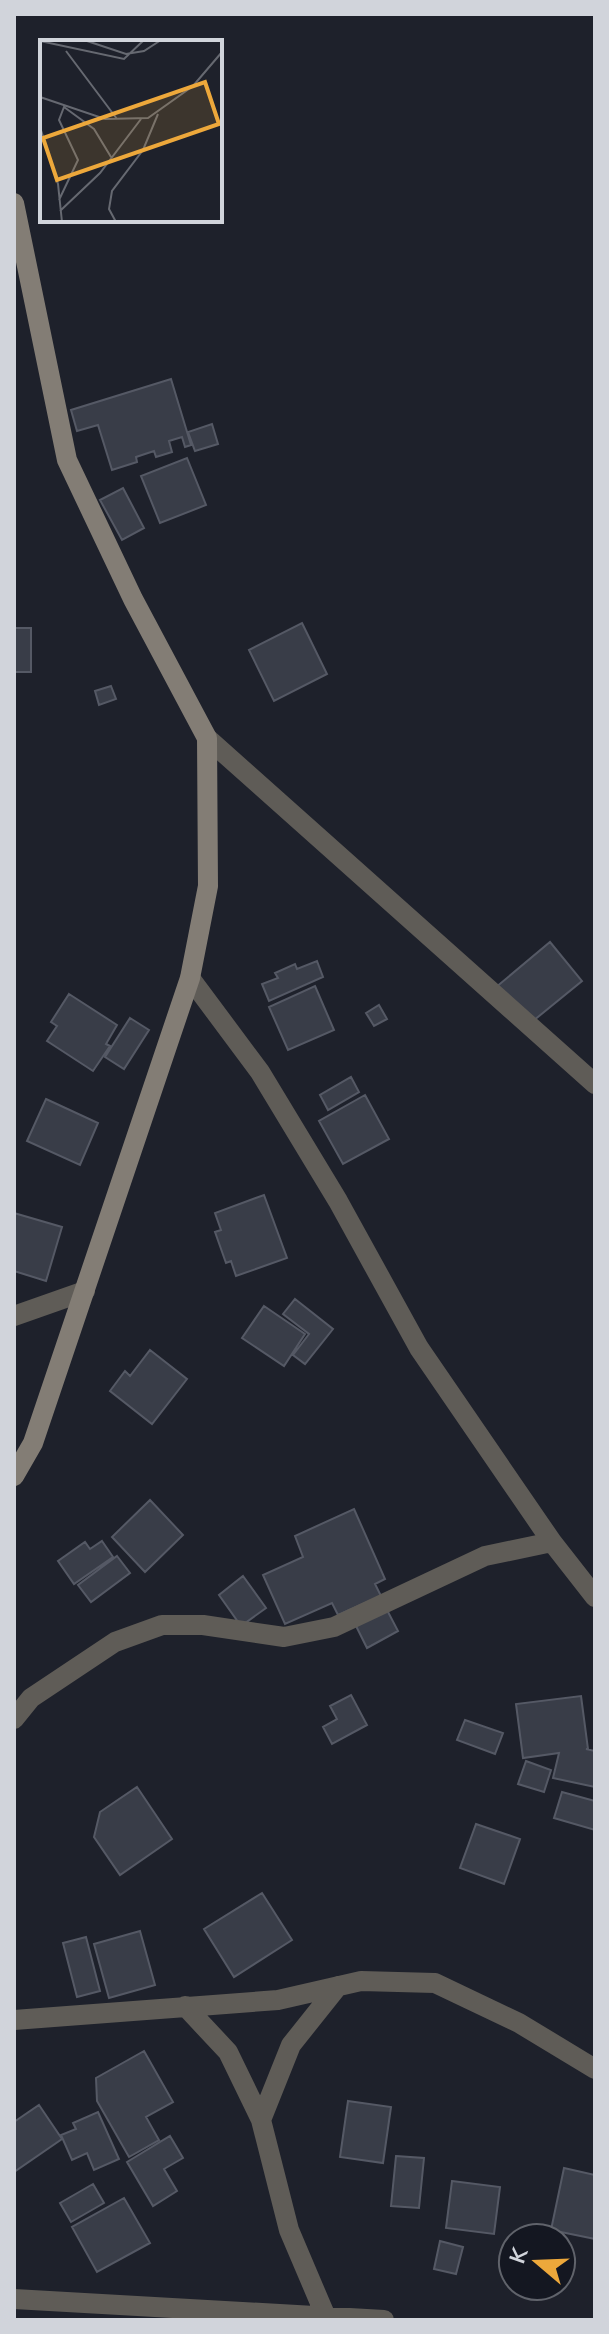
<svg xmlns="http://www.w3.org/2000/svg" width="609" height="2334" viewBox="0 0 609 2334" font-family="'Nunito Sans',sans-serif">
<rect width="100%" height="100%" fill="#1e212b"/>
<!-- building -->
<path fill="#393d48" stroke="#555965" stroke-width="2" d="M171,379L191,445L185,447L182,437L169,441L172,452L156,457L154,451L136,457L137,462L112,470L98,425L77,431L71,410Z
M212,424L218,444L195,451L188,432Z
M187,458L206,505L160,523L141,476Z
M123,488L144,528L122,540L100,500Z
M302,623L327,674L274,701L249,650Z
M14,628H31V672H14Z
M111,686L116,699L99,705L95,691Z
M550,942L582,981L533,1021L495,988Z
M317,961L323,977L269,1001L262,984L278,978L275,973L295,964L297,969Z
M315,986L334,1030L288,1050L269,1007Z
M69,994L117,1025L106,1044L110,1046L93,1071L47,1041L57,1026L51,1022Z
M379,1005L387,1019L374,1026L366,1013Z
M130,1018L149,1030L124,1069L105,1057Z
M351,1077L359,1092L328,1110L320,1095Z
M365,1095L389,1139L343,1164L319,1121Z
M46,1099L98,1123L80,1165L27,1141Z
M264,1195L287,1258L236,1276L231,1261L226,1263L215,1232L221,1230L215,1213Z
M14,1213L62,1227L46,1281L14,1271Z
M295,1299L333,1329L305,1364L293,1355L309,1334L283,1314Z
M264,1306L305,1334L284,1366L242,1338Z
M150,1350L187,1379L152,1424L110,1391L125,1371L130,1376Z
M150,1500L183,1535L145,1572L112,1537Z
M354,1509L385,1579L375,1584L381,1596L338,1615L332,1603L285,1624L263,1575L303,1557L295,1536Z
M102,1541L113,1557L74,1584L58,1561L85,1542L90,1549Z
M117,1556L130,1573L91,1602L78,1585Z
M243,1576L266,1608L241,1626L219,1595Z
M387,1610L398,1631L367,1648L356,1626Z
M351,1695L367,1725L332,1744L323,1727L337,1719L330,1706Z
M581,1696L588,1749H586L595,1751V1787L553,1778L559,1753L523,1758L516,1704Z
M465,1720L503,1733L495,1754L457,1740Z
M526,1761L551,1770L544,1792L518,1784Z
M137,1787L172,1839L120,1875L94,1837L100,1812Z
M562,1792L595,1801V1830L554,1818Z
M476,1824L520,1839L504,1884L460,1868Z
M262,1893L292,1940L234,1977L204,1929Z
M140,1931L155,1985L109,1998L94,1944Z
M86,1937L100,1991L77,1997L63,1943Z
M144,2051L173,2102L146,2117L159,2140L129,2157L97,2101L96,2078Z
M348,2101L391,2107L383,2163L340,2157Z
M39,2105L62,2139L14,2172V2122Z
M98,2112L119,2159L94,2170L87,2153L72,2160L61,2135L76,2129L73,2123Z
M170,2136L183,2158L164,2169L177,2191L153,2206L127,2162Z
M396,2156L424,2158L419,2208L391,2206Z
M564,2168L595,2175V2239L551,2230Z
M452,2181L500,2187L494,2234L446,2228Z
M93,2184L104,2203L71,2222L60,2203Z
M124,2198L150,2243L97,2272L72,2227Z
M440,2241L463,2247L456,2274L434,2269Z"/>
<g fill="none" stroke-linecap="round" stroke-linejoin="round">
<!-- street -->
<path stroke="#5f5c57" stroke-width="20" d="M207,738L595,1084
M190,978L260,1072L338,1201L419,1348L552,1542L595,1597
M14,1316L85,1291
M14,1719L31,1698L115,1642L162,1625H203L284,1637L334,1627L485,1556L552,1542
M185,2006L228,2052L261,2120L291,2045L338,1986
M14,2020L278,2000L361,1981L435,1983L519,2023L595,2069
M261,2120L289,2230L326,2317
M14,2299L384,2320"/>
<!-- secondary -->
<path stroke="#837d75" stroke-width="20" d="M14,203L67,460L133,599L207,738L208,886L190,978L33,1443L14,1476"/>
</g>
<!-- overview -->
<g transform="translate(40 40)">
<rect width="182" height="182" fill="#1e212b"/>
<path fill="none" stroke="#666971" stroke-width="2" d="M44,0L86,14L104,11L121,0M0,1L84,19L104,0M26,11L77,79M0,57L65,79L108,78L153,46L182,12M0,87L18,144L22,182M19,160L38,120L19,80L24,67L54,89L71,117M20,171L60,133L101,79M76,182L69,169L72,151L103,110L118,74"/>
<path fill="#eda83b" fill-opacity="0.15" stroke="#eda83b" stroke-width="4" d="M165,42L179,84L17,140L3,98Z"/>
<rect width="182" height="182" fill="none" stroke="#d1d4db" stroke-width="4"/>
</g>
<!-- border -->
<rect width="609" height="2334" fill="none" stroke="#d1d4db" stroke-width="32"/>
<!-- north arrow -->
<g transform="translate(537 2262) rotate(289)"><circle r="38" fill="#141721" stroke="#60636b" stroke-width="2"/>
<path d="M0-6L14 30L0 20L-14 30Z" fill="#eda83b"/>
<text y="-12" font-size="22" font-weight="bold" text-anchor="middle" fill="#d1d4db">K</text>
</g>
</svg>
